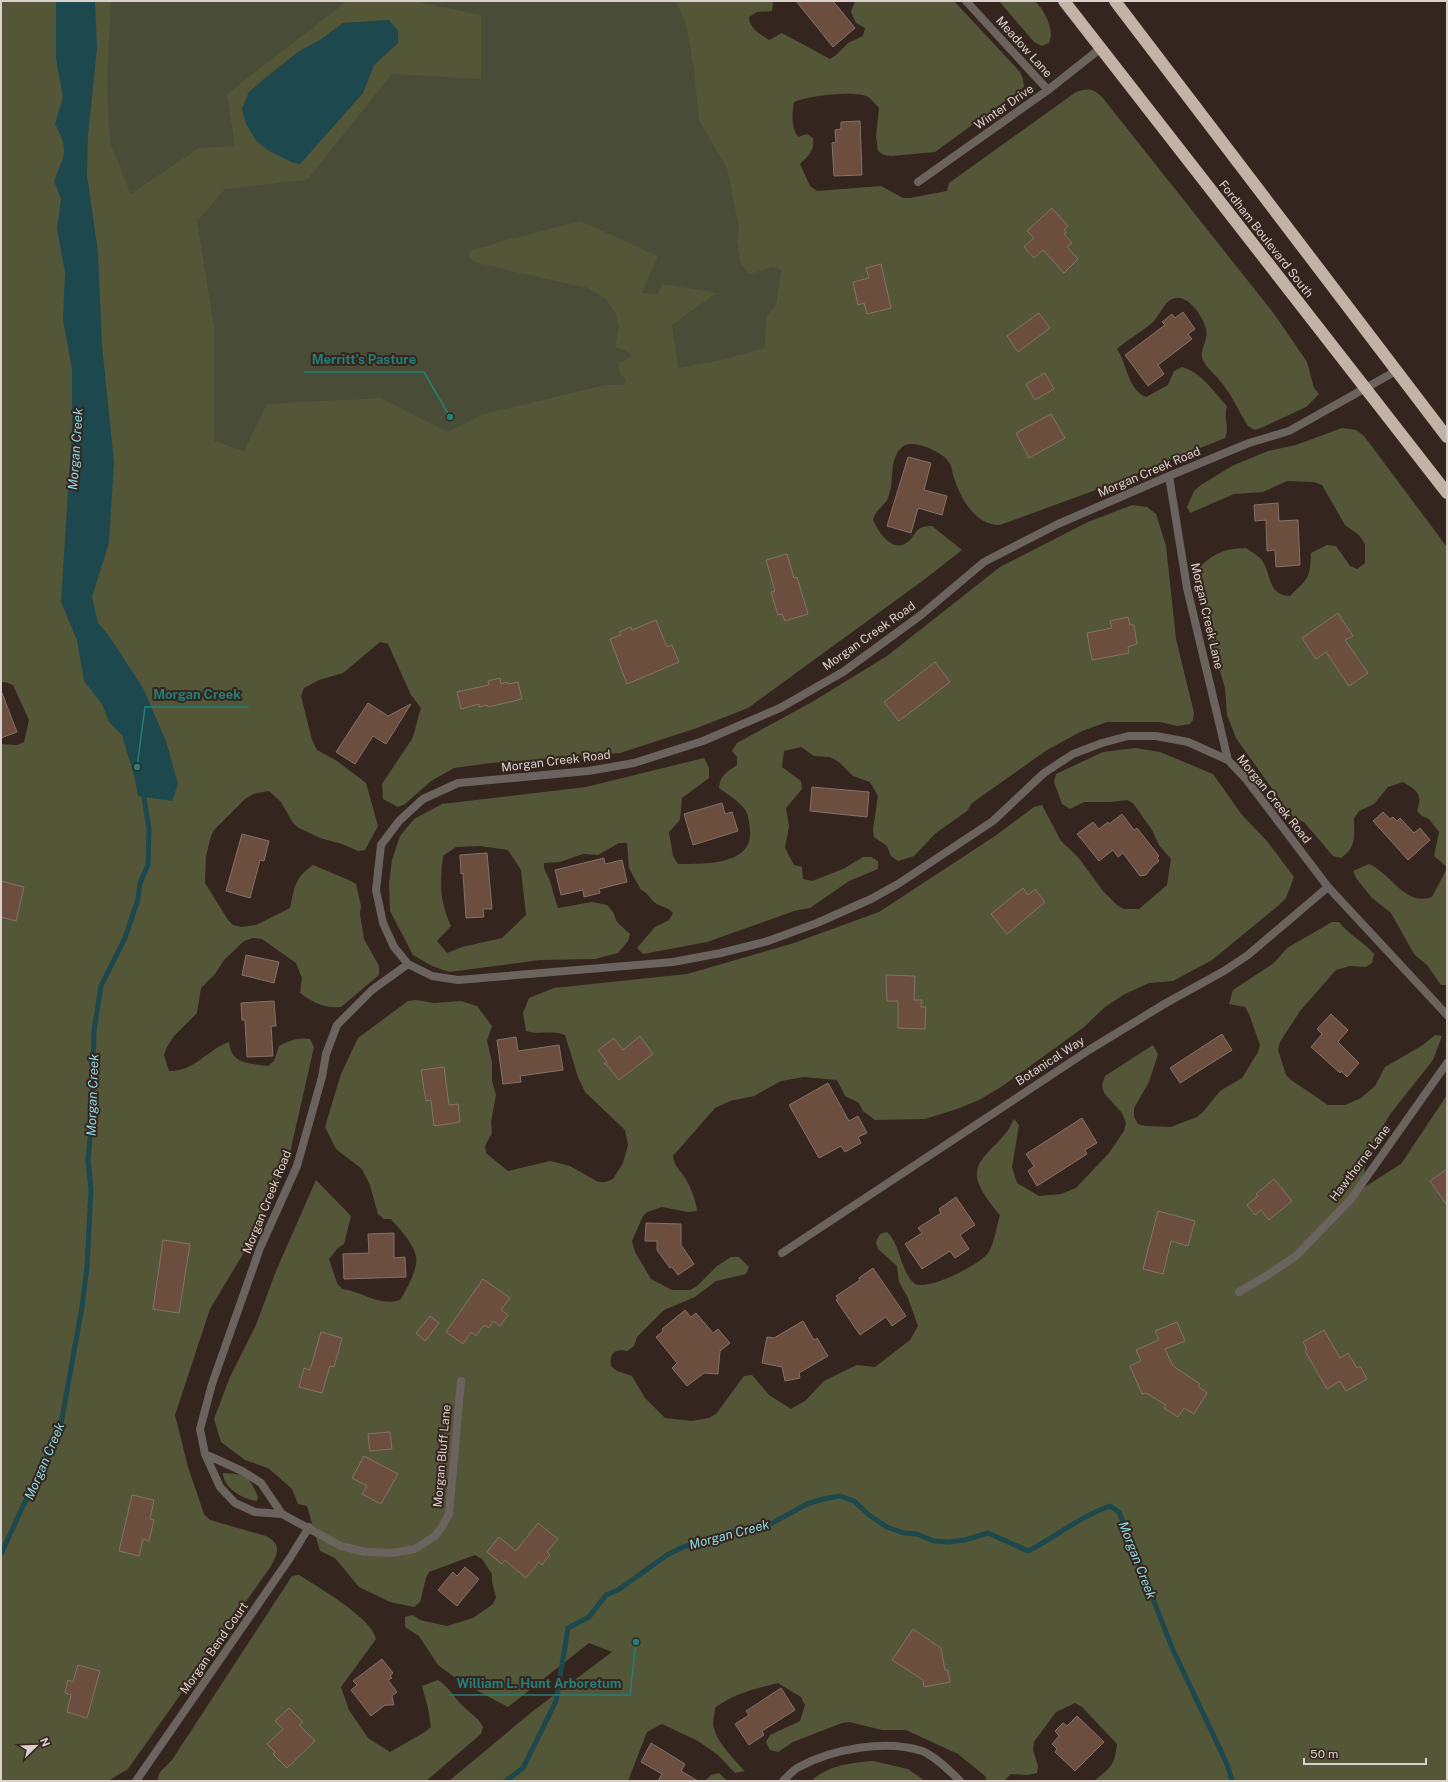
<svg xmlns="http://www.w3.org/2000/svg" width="1448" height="1782" viewBox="0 0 1448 1782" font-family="'Public Sans',sans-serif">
<rect width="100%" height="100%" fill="#34261e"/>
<!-- green -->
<path fill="#494c36" d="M59,1H716L828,436L128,736Z"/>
<!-- forest -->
<path fill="#535738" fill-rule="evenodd" d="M1,1H111L107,84L110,143L131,194L199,148L235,146L227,94L347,1H414L481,15V79L392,74L307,180L225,189L197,221L214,327V441L244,451L267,404L381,398L447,432L484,414L605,385H622L626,382L625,378L620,375L619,363L632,356L626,351L616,347V342L619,327L615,312L605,298L588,288L515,272L475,262L469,258L470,251C478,247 487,248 495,243L580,221L658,256L642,293L658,294L662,284L717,293L672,325L678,368L717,361L765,348L766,317L776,305L781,270L773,267L750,274L741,264L737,242L739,228L727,168L699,120L694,69L686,24L676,1H773L772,11L757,12L749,17C750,29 759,33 769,40L782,33L830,59L836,55L848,43L863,36L865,28L856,23L851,12L855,1H954L1020,72L1023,79L1024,87L935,152L891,156L884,155L878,151L876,136L879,108C876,105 872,100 868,97C856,90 807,96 794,102C792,113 791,128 798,137L807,134L813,138C815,151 808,156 800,164L810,186L817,191L881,186L903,198H910L947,191L949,183L1076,92C1087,88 1093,88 1102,97L1275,315L1307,362L1314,388L1319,394L1306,407L1263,427L1255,430L1248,426C1239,412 1232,395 1221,382C1216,375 1205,367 1202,358C1200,348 1209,339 1206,329C1203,316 1186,290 1170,300C1163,305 1159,316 1153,322C1142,332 1128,339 1117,349C1127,364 1128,390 1146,397L1168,385L1174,371L1182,367C1202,373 1213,391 1227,406C1223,418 1230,427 1225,438L1104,487L1000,525C975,525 961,499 954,478C952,472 952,465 948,461C941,451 912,438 902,447C887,461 896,483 887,500C882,508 877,508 873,520C879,533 894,556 910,540C914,536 916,529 923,527C925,526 930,526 932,526L962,550L925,579L748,708L697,728L620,753L491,763L454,768L431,781L405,804L398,807L383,799L382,784L412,739C416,729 417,719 421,708L411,695L388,644L380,642L343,673L319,680L304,688L301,696L312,740L317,750L337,761L366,783L378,826L365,850L358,851L342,844L320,838L299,828L293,823L281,802L269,791L253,794L245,799L214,830L211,836L206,856L205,883L228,920L233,925L241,927L256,925L290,908C295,886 294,879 313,865L351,881L356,884L361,906L360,914L364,939L379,966V975L341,1007C323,1008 314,1003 300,993L302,978L296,963L262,939L253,938L244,941L224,960L215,974L201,988L197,1013L174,1036L167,1047L164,1055L169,1071C194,1072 207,1050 229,1042C231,1065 250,1063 268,1066L274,1061L279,1046C289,1041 298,1037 310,1039L314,1047L289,1157L252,1239L210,1309L175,1415L188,1467L204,1514L210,1520L266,1536C282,1545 278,1552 271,1566L128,1769L108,1781H1V744L17,745L24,742L29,720L13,685L5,682H1ZM389,20L398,31V43L374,65L363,93L300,164C286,160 266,152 256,141C251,135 246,117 242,109L249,92L269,74L298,52L320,40L343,23Z
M999,1H1035C1045,11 1055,30 1049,43L1042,46L1034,42Z
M1342,428L1356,430L1364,436L1447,547V867L1434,856L1439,832L1429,819L1422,816L1417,811C1423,793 1417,791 1403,782L1388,787L1374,804L1359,811L1354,818C1354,834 1357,848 1341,858L1333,856L1304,822L1293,818L1236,738L1227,715L1225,688L1211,640L1200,575V567C1215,552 1225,549 1246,548C1251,552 1260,556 1263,562C1272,577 1268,595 1290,596C1308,578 1310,580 1311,553L1327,545L1336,546L1350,566L1357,569L1365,563V544L1359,535L1345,525L1322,485L1314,482L1287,481L1263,492L1234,494L1190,513L1187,507L1194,491L1201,485L1232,466L1268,451L1296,445Z
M1132,505L1147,507L1156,514L1166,546L1176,639L1194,713L1193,720L1190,724L1177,726L1160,722H1107L1082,731L1047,750L972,803L967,811L936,833L914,856L898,861L891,856L887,846L874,837L873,829L878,796L870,782L853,776L839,762L830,757L814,756L801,747L784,751L782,767L801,781L802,789L786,808L789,826L785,848L794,865L802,867L803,879L812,881L843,869L863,857H871L878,861V869L849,881L810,908L794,911L707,942L643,954L637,948L655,927L669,920L673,913C667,906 659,907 653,901C648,896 648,893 641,890L629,868L627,843H619L598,855L583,854L560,862L544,863C543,872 549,875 551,884C553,892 555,900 558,908L592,902L607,905L613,912L617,922L630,934L628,941L618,953L595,959L540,960L449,972L432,966L413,955L390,911L389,883L392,860L400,836L414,819L442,804L586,787L704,758L709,768V778L682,798L680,820L669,832L673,856L678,864C702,864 754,866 750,830C749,822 749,813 743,807C736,799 727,794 719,788C720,775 728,771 737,765V757L732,751L737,743L812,702L887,656L1000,567L1088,522ZM480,846L508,850L521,870L526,915L502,938L462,947L447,953L437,941L451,926C439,898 440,886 443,856L456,847Z
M1135,748L1160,752L1213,774L1242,815L1267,841L1294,877L1286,898L1279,905L1212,960L1173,981L1149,983L1125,994L1105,1007L1084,1027L1001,1087L979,1100L957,1109L925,1119L875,1120L863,1111L859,1103L845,1096L837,1080L804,1077L781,1081L754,1096L730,1101L715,1108L673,1156C674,1167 680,1169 685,1178C691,1188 696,1200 697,1211L688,1212L662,1207L647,1212L643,1216L632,1241L635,1252L651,1279L672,1290H690L697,1286L717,1266L731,1257H739L749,1267L746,1274L716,1281L695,1297L664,1310L637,1337L634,1346L627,1351C615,1348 609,1353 611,1366L617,1371L632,1376L645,1398L665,1418L692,1421L709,1418L716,1414L744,1376L752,1375L769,1395L791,1409L805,1401L824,1381L842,1372L857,1365L875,1367L910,1340L918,1326L908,1298L899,1282L897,1266L878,1249L876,1242L880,1234L887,1232C901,1245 900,1271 914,1283C925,1293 981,1264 988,1253C994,1245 997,1225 1000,1215C992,1206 975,1185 977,1172C978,1158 996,1146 1004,1135C1008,1131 1011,1125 1014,1119L1019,1125L1012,1167L1017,1183L1039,1196L1061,1194L1076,1188L1109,1153L1124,1131L1126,1123L1122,1113L1104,1093L1102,1085L1105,1076L1153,1045L1158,1054L1149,1082L1134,1108V1117L1138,1124L1145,1126L1171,1127L1197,1117L1203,1112L1220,1091L1242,1078L1258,1052L1260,1045L1249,1014L1245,1007L1229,1004L1233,990L1274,963L1287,948L1332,922H1339C1349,935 1364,942 1374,954L1372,963L1366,967L1350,966L1336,970L1300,1011L1280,1042L1278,1050L1286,1075L1291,1080L1328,1105H1345L1361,1098L1375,1086L1385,1067L1423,1045L1435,1035L1442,1036L1433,1060L1391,1113L1366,1154L1363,1188L1401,1164L1447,1095V1781H1094C1111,1767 1114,1767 1117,1744L1082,1707L1075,1703L1056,1712L1034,1742L1033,1750L1038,1766L1037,1773L1027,1775L1011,1774L1004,1781H987L985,1776L958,1754L906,1730H882L849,1722L842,1723L793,1742L778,1752L770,1750L766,1742L770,1735L800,1721L805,1705L801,1697L778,1683C755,1689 735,1693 715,1708C715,1713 713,1719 713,1724C715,1740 733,1759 745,1771L735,1773L718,1755L698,1741L662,1724L647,1732L628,1781H449L533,1711L612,1652L589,1643L508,1707L461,1682L438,1665L419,1636L405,1627V1617L413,1615L420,1620L447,1626L473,1618L493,1604L496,1597L492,1582V1574L482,1559L475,1555L429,1572L426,1578L420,1602L414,1607L390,1602L359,1587L335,1558L320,1551L307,1506L298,1504L292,1489L274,1473L268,1468L245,1460L221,1442L214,1419L230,1377L256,1325L276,1271L316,1180L351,1216L344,1244L338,1248L329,1259L337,1283L342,1289C362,1291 379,1307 400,1300C406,1291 419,1267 416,1256C412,1241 400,1230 391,1219H384L378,1214L370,1185L362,1169L336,1149L325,1127L341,1074L358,1038L408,1001L416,1000L434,1003L461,1001L477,1006L492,1026L487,1041L492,1062V1081L496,1095L491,1122L492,1133L485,1146L486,1153L508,1171L550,1161L570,1166L598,1182H606L613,1179L623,1163L628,1145L625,1130L585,1092L578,1077L565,1035C552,1030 539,1035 526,1031L523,1013L529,998L554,988L687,974L794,943L879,912L995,836L1034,807L1042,805L1061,841L1078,857L1103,891L1117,905L1124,909H1139L1167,885L1171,859L1159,845L1152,830L1133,803L1127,800L1111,802H1084L1070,809L1062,804L1054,782L1056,774L1103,752Z
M1369,864C1391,873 1405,907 1432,897L1447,868V985H1441L1427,965L1414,954L1391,913L1372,898L1356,878L1353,871Z
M223,1473C247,1474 249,1476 258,1497L257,1501C244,1500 223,1488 223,1473Z
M299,1575C318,1587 372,1618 376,1639L341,1687L349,1710L368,1738L390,1752L425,1732L431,1727L428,1708L422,1686L438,1680C448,1686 453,1696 461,1704C468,1712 478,1717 483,1727L481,1734L426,1781H157L160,1772L172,1760L292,1576Z
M873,1761L908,1769L925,1781H811C829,1765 850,1763 873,1761Z
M719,1773L727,1781H705L711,1775Z"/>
<!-- water -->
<path fill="#1d484d" d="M56,1H95L97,48L88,135L87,175L98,252L102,345L114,462L109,543L92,597L98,623L109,636L143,688L166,741L178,784L172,801L138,796L135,779L122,735L109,722L102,704L84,681L77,640L61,602L72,428V369L63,320L65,272L57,229L61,199L54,181C64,154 70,152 55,124L63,97L56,59Z
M389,20L398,31V43L374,65L363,93L300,164L291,162L270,151L256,140L246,124L242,109L249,92L298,52L320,40L343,23Z"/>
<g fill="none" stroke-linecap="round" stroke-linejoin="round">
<!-- stream -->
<path stroke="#1d484d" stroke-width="5" d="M1,1554L23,1506L45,1464L61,1424L82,1307L87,1267L91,1189L88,1160L92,1116L94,1031L101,986L125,938L138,899L140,883L148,865L149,829L143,791
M506,1781L523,1768L556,1701L568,1628L589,1617L606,1595L618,1590L667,1555L683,1547L718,1538L732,1532L765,1527L807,1504L823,1499L840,1496L854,1501L869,1515L887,1527L904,1533L917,1534L934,1541L948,1542L965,1540L988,1533L1028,1551C1057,1536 1079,1517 1110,1506L1119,1512L1173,1650L1227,1764L1232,1781"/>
</g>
<!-- building -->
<path fill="#6b4e3d" stroke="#837268" d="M796,1H833L855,28L833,47Z
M860,121L862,175L834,176L832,143L836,142L835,130L841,129V122Z
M1052,208L1068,226L1064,230L1066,233L1064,234L1072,243L1067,247L1078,259L1064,273L1043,250L1034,258L1024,247L1034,238L1027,231Z
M881,264L891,308L867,314L864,303L858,305L853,282L869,278L866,268Z
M1183,312L1195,329L1188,334L1192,339L1158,365L1164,374L1148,386L1125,355L1165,325L1162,322L1172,314L1175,318Z
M1039,313L1050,328L1018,352L1007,336Z
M1045,373L1054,389L1035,400L1026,384Z
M1051,414L1065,438L1029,458L1016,433Z
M908,457L931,463L924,490L947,496L942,515L918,508L911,533L887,526Z
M1278,503L1279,521L1298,520L1300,565L1276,567L1275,550L1267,551L1266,520L1255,521L1254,505Z
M787,554L794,578L797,577L808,614L785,621L782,614L778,615L771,592L775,591L766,560Z
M1338,613L1353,636L1345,640L1368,673L1349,686L1326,652L1316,659L1302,638Z
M1128,617L1130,625H1134L1137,644L1128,647L1129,653L1092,660L1087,633L1112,628L1110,621Z
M656,620L667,647L672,645L679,662L627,684L610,639L621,635L619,632L631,627L632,630Z
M935,662L950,682L899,721L884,702Z
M500,678L501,684L507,682L508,684L518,682L522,699L488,707L487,705L479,707V704L461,709L457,692L489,685L488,681Z
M2,693L17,732L1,738V694Z
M368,703L388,716L411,704L386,744L373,736L355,764L336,752Z
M812,787L869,792L867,817L810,811Z
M722,803L725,814L732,812L738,831L693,845L684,814Z
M1383,812L1390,819L1393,817L1397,821L1400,818L1414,833L1420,828L1430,840L1408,860L1373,821Z
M1122,814L1134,830L1137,828L1159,856L1157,858L1159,861L1152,867L1146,875L1140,876L1123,853L1118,857L1113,850L1099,861L1077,834L1093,822L1099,829L1108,822L1109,824Z
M242,834L269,841L264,861L260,860L250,898L226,891Z
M487,853L492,909H483L484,917L466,918L463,873L461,874L460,855Z
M604,858L605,864L622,860L627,882L599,889L600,893L584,897L583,890L561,895L555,870Z
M1,881L24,887L16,921L1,917Z
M1023,888L1028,895L1035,889L1045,902L1007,934L991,914Z
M246,955L279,962L274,983L242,975Z
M886,975L915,976L914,1000H922L921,1007H926L925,1029L898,1028V1001H887Z
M274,1001L276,1026H271L273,1056L247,1057L245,1020H242L241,1003Z
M1331,1014L1348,1030L1338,1042L1359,1063L1347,1077L1341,1071L1340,1073L1311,1047L1322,1034L1317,1029Z
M1222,1034L1232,1050L1180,1083L1170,1068Z
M640,1036L653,1054L619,1080L606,1064H604L607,1062L598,1050L614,1038L623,1050Z
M516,1037L518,1051L559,1045L563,1070L520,1076L521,1082L503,1084L497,1040Z
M444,1067L449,1105L458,1104L460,1122L434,1126L431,1100L426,1101L421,1070Z
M828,1083L849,1121L858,1116L867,1133L858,1137L861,1143L845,1152L841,1146L819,1158L789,1105Z
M1082,1118L1097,1143L1085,1150L1087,1154L1037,1186L1028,1171L1034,1166L1026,1154Z
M1447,1169V1205L1430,1181Z
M1274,1179L1292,1201L1269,1220L1261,1210L1255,1215L1247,1205L1258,1196L1256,1194Z
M956,1197L975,1225L960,1235L969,1249L955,1258L950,1251L922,1269L905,1244L922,1233L918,1228L941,1213L939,1209Z
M1158,1211L1195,1221L1188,1246L1171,1241L1163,1274L1143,1269Z
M646,1223L681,1224V1245L694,1264L678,1275L672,1267L670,1268L657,1250V1241H645Z
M394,1233V1258L405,1257L406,1277L344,1279L343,1254L369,1253L368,1234Z
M163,1240L190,1244L179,1313L153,1309Z
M873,1268L906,1316L892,1326L886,1317L860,1335L836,1300L838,1299L836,1296L860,1280L859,1278Z
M483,1279L510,1298L501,1310L508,1315L500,1326L493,1321L489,1328L484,1325L476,1336L471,1332L463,1344L446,1332Z
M685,1310L691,1317L696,1313L713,1333L718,1329L730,1343L720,1351L718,1374L704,1373L687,1386L672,1368L677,1363L656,1337L663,1331L662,1329Z
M430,1316L439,1323L425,1341L416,1333Z
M803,1321L814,1340L817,1338L828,1356L799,1373L800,1378L785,1381L782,1367L762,1363L767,1337L774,1338Z
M1177,1322L1185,1341L1165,1349L1173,1366L1200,1384L1198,1386L1207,1393L1194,1414L1184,1408L1178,1417L1164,1408L1166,1405L1146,1393L1142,1394L1130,1366L1141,1361L1136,1350L1159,1340L1155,1331Z
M1324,1330L1340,1358L1348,1353L1357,1368L1360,1366L1367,1379L1346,1391L1340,1381L1327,1389L1305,1351L1307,1349L1303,1342Z
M321,1332L342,1338L334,1367L330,1366L322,1393L299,1387L304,1368L310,1370Z
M390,1432L392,1449L370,1451L368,1434Z
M364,1456L398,1474L381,1504L362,1494L367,1486L352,1478Z
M132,1495L154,1500L150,1519L154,1520L149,1541L143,1539L139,1556L119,1551Z
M538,1523L558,1539L547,1552L550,1555L542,1565L539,1562L526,1578L505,1560L502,1564L487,1552L499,1537L516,1551Z
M465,1567L479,1579L457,1606L438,1590L453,1572L457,1576Z
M913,1629L941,1648L945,1670H948L950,1682L924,1687L923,1680L892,1660Z
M382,1659L393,1673L390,1676L392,1678L388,1680L397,1692L392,1696L394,1705H385L371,1716L351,1690L357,1685L353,1681Z
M78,1665L100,1671L87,1718L67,1712L71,1695L65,1693L68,1680L73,1682Z
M781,1688L795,1710L762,1731L764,1735L749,1745L735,1724L749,1715L746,1711Z
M289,1708L303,1722L299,1725L315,1741L287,1768L273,1754L275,1752L267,1744L283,1729L275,1721Z
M1077,1716L1104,1742L1075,1771L1055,1752L1057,1749L1052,1744L1059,1736L1055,1731L1063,1723L1067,1726Z
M651,1743L685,1764L681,1771L698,1781H658L662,1774L641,1762Z"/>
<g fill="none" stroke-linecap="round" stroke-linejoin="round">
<!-- street -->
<path stroke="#6a635e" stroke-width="8" d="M966,1L1048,90
M918,182L1048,90L1101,48
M1396,371L1289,431L1249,443L1169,476L1058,524L984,562L921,615L843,672L780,708L703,741L634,763L588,771L458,783L423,799L399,821L381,845L376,890L383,923L394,947L408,964L432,976L458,980L673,962L721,953L768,941L817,923L871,899L898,884L993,821L1044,773L1073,754L1102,743L1128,736H1156L1188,742L1228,760L1246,779L1328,887L1447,1015
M1169,476L1187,588L1228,760
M408,964L372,990L337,1025L326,1054L322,1077L297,1166L260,1248L212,1384L200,1429L205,1454L220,1487L235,1503L255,1512L282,1514L341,1546L365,1552L392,1553L415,1549L435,1536L442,1527L449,1514L461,1381
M782,1253L1089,1050L1166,1003L1224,971L1248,955L1328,887
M1239,1292L1266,1276L1296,1256L1351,1199L1447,1063
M205,1454L242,1471L261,1483L282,1514
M136,1781L290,1558L309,1527
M783,1781C788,1776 793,1770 799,1767C832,1749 886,1739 922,1751C935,1756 950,1771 960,1781"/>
<!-- highway -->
<path stroke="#c3b2a6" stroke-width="12" d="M1064,1L1447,493
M1115,1L1447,437"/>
</g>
<g text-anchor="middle" stroke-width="4" stroke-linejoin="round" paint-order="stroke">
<!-- street labels -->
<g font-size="12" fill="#dbd1cc" stroke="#34261e">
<text transform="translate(1024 47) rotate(48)" y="4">Meadow Lane</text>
<text transform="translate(1004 107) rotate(-35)" y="4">Winter Drive</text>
<text transform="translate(1266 239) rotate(52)" y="4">Fordham Boulevard South</text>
<text transform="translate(1149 472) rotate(-23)" y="4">Morgan Creek Road</text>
<text transform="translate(1207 616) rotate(77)" y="4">Morgan Creek Lane</text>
<text transform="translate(869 636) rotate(-35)" y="4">Morgan Creek Road</text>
<text transform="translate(556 761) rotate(-7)" y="4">Morgan Creek Road</text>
<text transform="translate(1274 799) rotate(51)" y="4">Morgan Creek Road</text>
<text transform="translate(1050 1061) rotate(-33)" y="4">Botanical Way</text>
<text transform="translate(1360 1163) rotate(-53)" y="4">Hawthorne Lane</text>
<text transform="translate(267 1202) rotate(-68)" y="4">Morgan Creek Road</text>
<text transform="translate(442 1456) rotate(-85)" y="4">Morgan Bluff Lane</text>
<text transform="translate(214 1648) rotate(-55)" y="4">Morgan Bend Court</text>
</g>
<!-- water labels -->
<g font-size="13" font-style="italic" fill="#8bd9e3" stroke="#34261e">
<text transform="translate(75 449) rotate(-86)" y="5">Morgan Creek</text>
<text transform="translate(92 1095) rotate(-88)" y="5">Morgan Creek</text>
<text transform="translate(44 1461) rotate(-67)" y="5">Morgan Creek</text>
<text transform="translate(729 1534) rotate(-15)" y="5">Morgan Creek</text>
<text transform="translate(1138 1560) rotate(69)" y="5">Morgan Creek</text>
</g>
</g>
<!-- callouts -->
<path fill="none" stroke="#237f77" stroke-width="1.5" d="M450 417L424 372H304M137 767L145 707H249M636 1642L630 1695H449"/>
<g fill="#237f77" stroke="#34261e" stroke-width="1.5">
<circle cx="450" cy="417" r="4"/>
<circle cx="137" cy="767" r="4"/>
<circle cx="636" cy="1642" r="4"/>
</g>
<g font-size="13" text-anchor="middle" font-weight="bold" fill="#237f77" stroke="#34261e" stroke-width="4" stroke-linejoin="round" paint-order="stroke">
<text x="364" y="364">Merritt's Pasture</text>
<text x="197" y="699">Morgan Creek</text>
<text x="539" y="1688">William L. Hunt Arboretum</text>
</g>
<!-- border -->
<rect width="1448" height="1782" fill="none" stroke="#dbd1cc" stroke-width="4"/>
<!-- north arrow -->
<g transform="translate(36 1746) rotate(67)" stroke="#34261e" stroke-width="3" paint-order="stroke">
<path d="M0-3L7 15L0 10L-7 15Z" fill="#dbd1cc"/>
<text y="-6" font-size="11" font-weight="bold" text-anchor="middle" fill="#dbd1cc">N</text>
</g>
<!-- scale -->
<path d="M1304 1758v6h122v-6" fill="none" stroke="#dbd1cc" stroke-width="2"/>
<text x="1310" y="1758" font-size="12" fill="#dbd1cc" stroke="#34261e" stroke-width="3" paint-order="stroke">50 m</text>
</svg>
